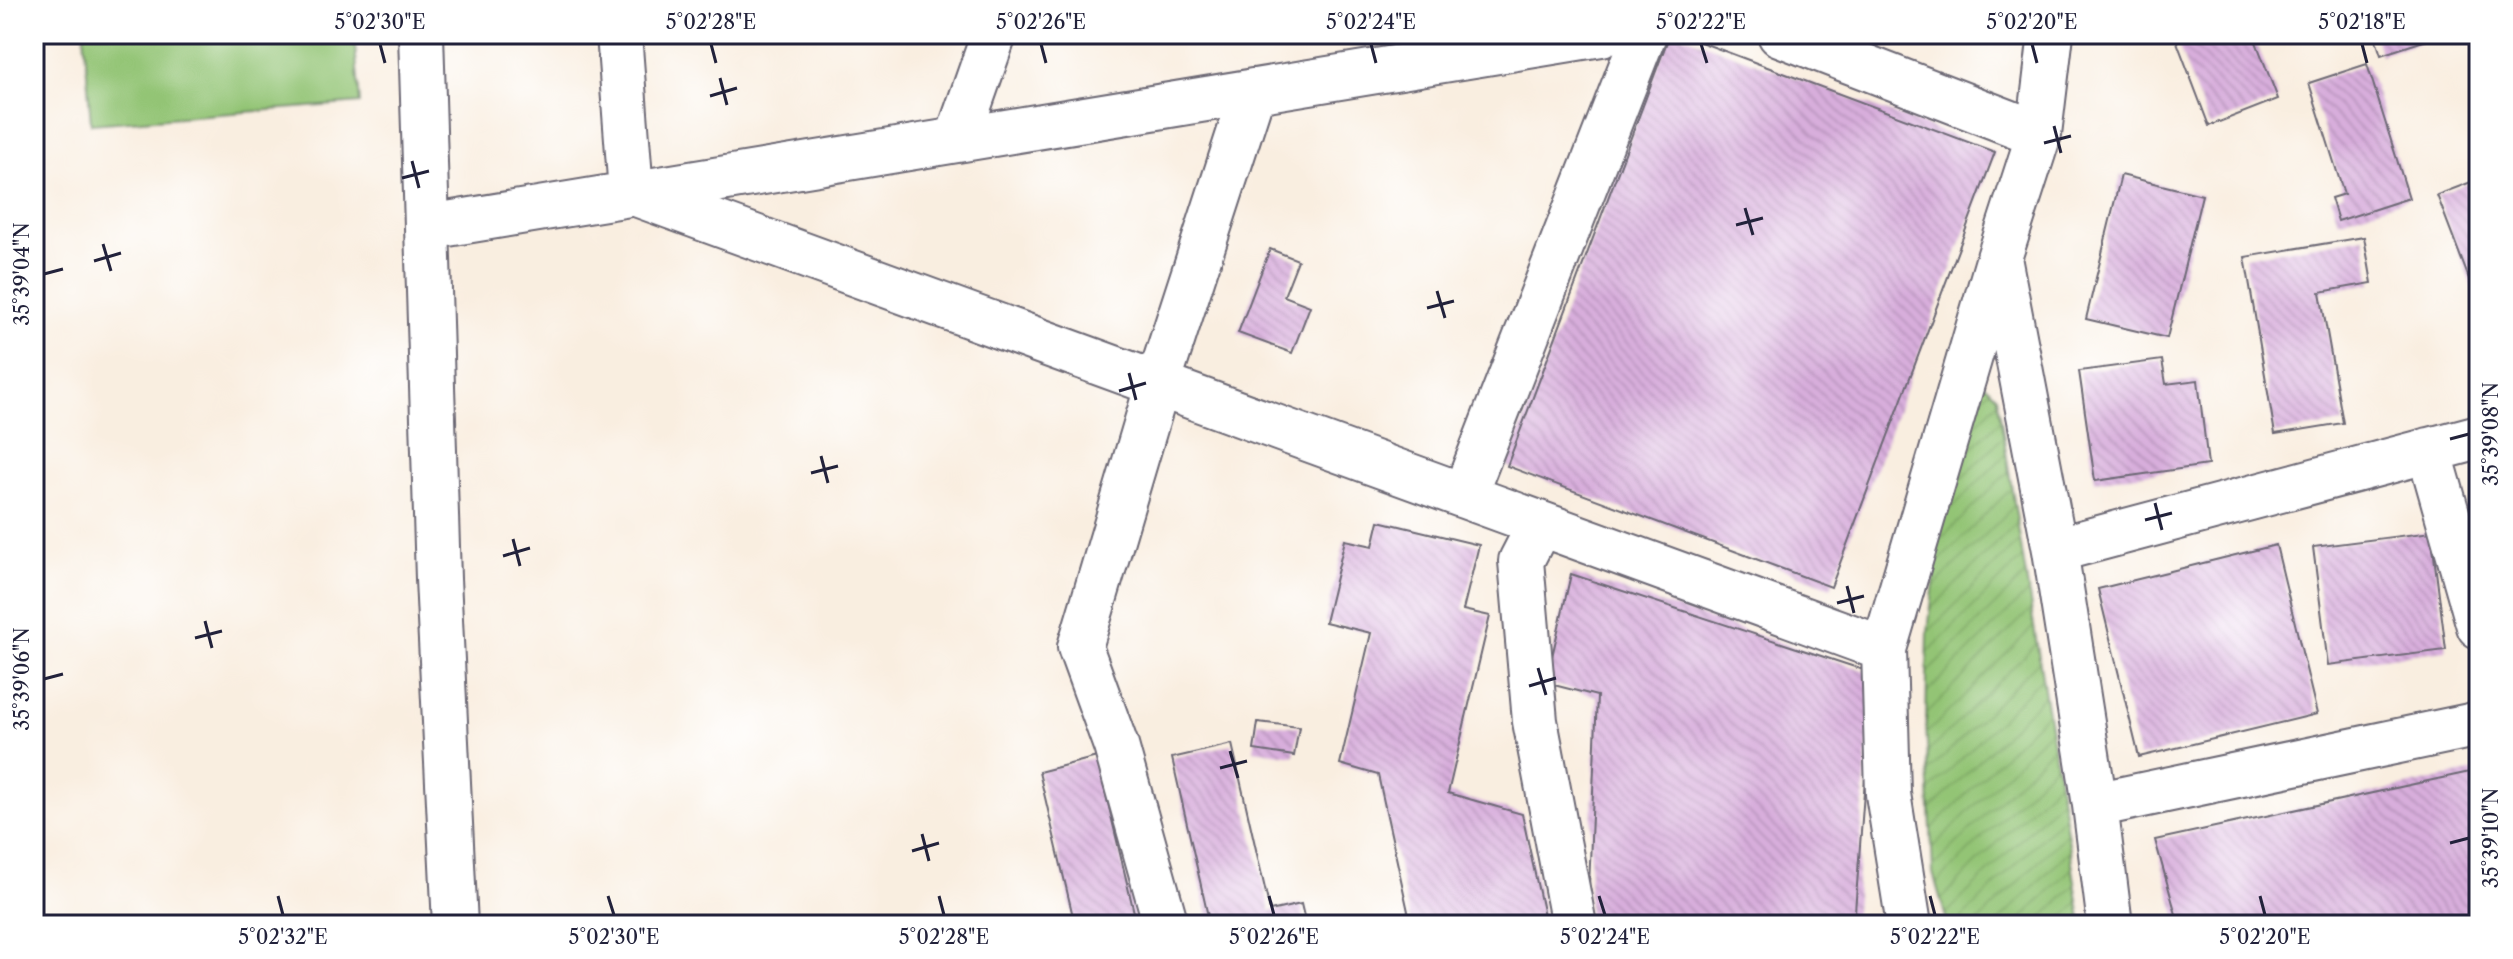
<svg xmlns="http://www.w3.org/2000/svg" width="2513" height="959" viewBox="0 0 2513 959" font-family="'Libre Caslon Text',serif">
<defs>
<pattern id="garden-furrows" width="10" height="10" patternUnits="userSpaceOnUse" patternTransform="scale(2)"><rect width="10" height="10" fill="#93c474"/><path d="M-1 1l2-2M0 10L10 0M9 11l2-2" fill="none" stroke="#7ea865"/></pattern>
<pattern id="building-back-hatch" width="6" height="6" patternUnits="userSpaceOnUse" patternTransform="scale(2)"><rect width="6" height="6" fill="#d8aedc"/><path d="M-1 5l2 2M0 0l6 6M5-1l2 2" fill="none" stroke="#b995be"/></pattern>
</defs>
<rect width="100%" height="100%" fill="#fff"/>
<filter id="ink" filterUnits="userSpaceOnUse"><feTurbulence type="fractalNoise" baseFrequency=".0125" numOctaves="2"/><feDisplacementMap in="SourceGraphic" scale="16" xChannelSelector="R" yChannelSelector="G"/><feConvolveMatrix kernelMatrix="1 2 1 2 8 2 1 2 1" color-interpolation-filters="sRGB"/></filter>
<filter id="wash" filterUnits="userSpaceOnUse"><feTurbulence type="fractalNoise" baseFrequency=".006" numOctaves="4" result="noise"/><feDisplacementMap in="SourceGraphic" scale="32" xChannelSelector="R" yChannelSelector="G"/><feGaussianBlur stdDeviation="1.8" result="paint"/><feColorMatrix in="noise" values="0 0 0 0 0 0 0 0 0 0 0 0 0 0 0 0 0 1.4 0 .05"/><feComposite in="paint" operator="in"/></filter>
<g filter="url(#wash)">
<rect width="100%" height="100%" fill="#f9eee0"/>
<!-- park -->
<path fill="#93c474" stroke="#5a7358" stroke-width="2" d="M84,34H354L360,103L91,124Z"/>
<!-- garden -->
<path fill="url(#garden-furrows)" stroke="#5a7358" stroke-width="2" d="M1984,383L1997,396L2082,925H1948L1933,873L1926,723L1928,631L1943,508Z"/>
<g id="blocks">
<!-- building -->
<path fill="url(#building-back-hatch)" d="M1670,34H1679L1995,152L1831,587L1507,466Z
M2174,34H2253L2278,99L2209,126Z
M2374,34H2442V35L2381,55Z
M2367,64L2409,198L2338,221L2331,198L2344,194L2309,83Z
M2121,175L2202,195L2167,338L2086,319Z
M2479,179V305L2437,195Z
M2364,237L2372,283L2320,292L2343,423L2275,434L2245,257Z
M1270,249L1298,260L1284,296L1310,306L1292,353L1238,333Z
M2162,360L2166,384L2198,380L2208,465L2095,481L2079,371Z
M1379,521L1479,545L1463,610L1490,616L1448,793L1522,814L1546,925H1411L1378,775L1340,764L1371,633L1325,622L1345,540L1373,546Z
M2431,532L2446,650L2328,665L2313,547Z
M2276,545L2317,714L2139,757L2098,589Z
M1571,574L1873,673L1854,925H1591L1588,911L1597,696L1546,683Z
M1258,722L1299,727L1294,756L1254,750Z
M1232,744L1270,911L1301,904L1306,925H1210L1172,758Z
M1097,757L1137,925H1075L1039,772Z
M2479,770V925H2179L2155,840Z"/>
</g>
</g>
<g filter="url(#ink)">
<use href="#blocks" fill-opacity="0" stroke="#6d6975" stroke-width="2"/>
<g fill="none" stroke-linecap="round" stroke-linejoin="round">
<defs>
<path id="minor" d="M421,34L438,579L455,925
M619,34L631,192L1884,649
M1780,34L2039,134
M2051,34L2039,134L1999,258L2055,550L2095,805L2110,925
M957,140L994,34
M429,227L1601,34
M2429,450L2479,626
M1464,496L1644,34
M1540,524L1521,561L1535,721L1574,925
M2055,550L2479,437
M2095,805L2479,724
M1166,925L1116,746L1080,647L1158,384L1253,91
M1909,925L1888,794L1884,649L1997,264"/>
</defs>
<!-- minor casing -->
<use href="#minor" stroke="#6d6975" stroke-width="48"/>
<!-- minor -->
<use href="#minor" stroke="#fff" stroke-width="44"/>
</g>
</g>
<!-- ticks -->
<path fill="none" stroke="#22223b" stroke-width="3" d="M380,44L385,63M711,44L716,63M1041,44L1046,63M1371,44L1376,63M1701,44L1707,63M2032,44L2037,63M2362,44L2367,63M720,78L727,105M710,96L737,88M2054,126L2061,153M2044,143L2071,136M412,161L419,188M402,178L429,171M1745,208L1753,235M1736,225L1763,218M103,244L111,271M94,261L121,253M44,274L63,269M1437,291L1445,318M1427,308L1454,301M1129,373L1136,400M1119,391L1146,383M2450,439L2469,434M821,456L828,483M811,473L838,466M2155,503L2162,530M2145,520L2172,513M513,539L520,566M503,556L530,548M1847,586L1854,613M1837,603L1864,596M205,621L212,648M195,638L222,631M1538,668L1546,695M44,679L63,674M1529,686L1556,678M1230,751L1238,778M1220,768L1247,761M922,834L929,861M2450,843L2469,838M912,851L939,843M278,896L283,915M608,896L614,915M939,896L944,915M1269,896L1274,915M1599,896L1605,915M1930,896L1935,915M2260,896L2265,915"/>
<!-- margin -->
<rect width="2513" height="959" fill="none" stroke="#fff" stroke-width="88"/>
<rect x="44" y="44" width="2425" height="871" fill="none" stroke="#22223b" stroke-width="3"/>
<g font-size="20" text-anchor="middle" fill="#22223b">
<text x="380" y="29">5°02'30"E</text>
<text x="711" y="29">5°02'28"E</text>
<text x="1041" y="29">5°02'26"E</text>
<text x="1371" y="29">5°02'24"E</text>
<text x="1701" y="29">5°02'22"E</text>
<text x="2032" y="29">5°02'20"E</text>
<text x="2362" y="29">5°02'18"E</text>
<text transform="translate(22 274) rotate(-90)" y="7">35°39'04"N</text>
<text transform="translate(2491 434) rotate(-90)" y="7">35°39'08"N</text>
<text transform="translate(22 679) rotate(-90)" y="7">35°39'06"N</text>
<text transform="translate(2491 838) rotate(-90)" y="7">35°39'10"N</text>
<text x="283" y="944">5°02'32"E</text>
<text x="614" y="944">5°02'30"E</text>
<text x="944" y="944">5°02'28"E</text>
<text x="1274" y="944">5°02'26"E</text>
<text x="1605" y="944">5°02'24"E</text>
<text x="1935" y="944">5°02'22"E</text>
<text x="2265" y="944">5°02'20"E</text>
</g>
</svg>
